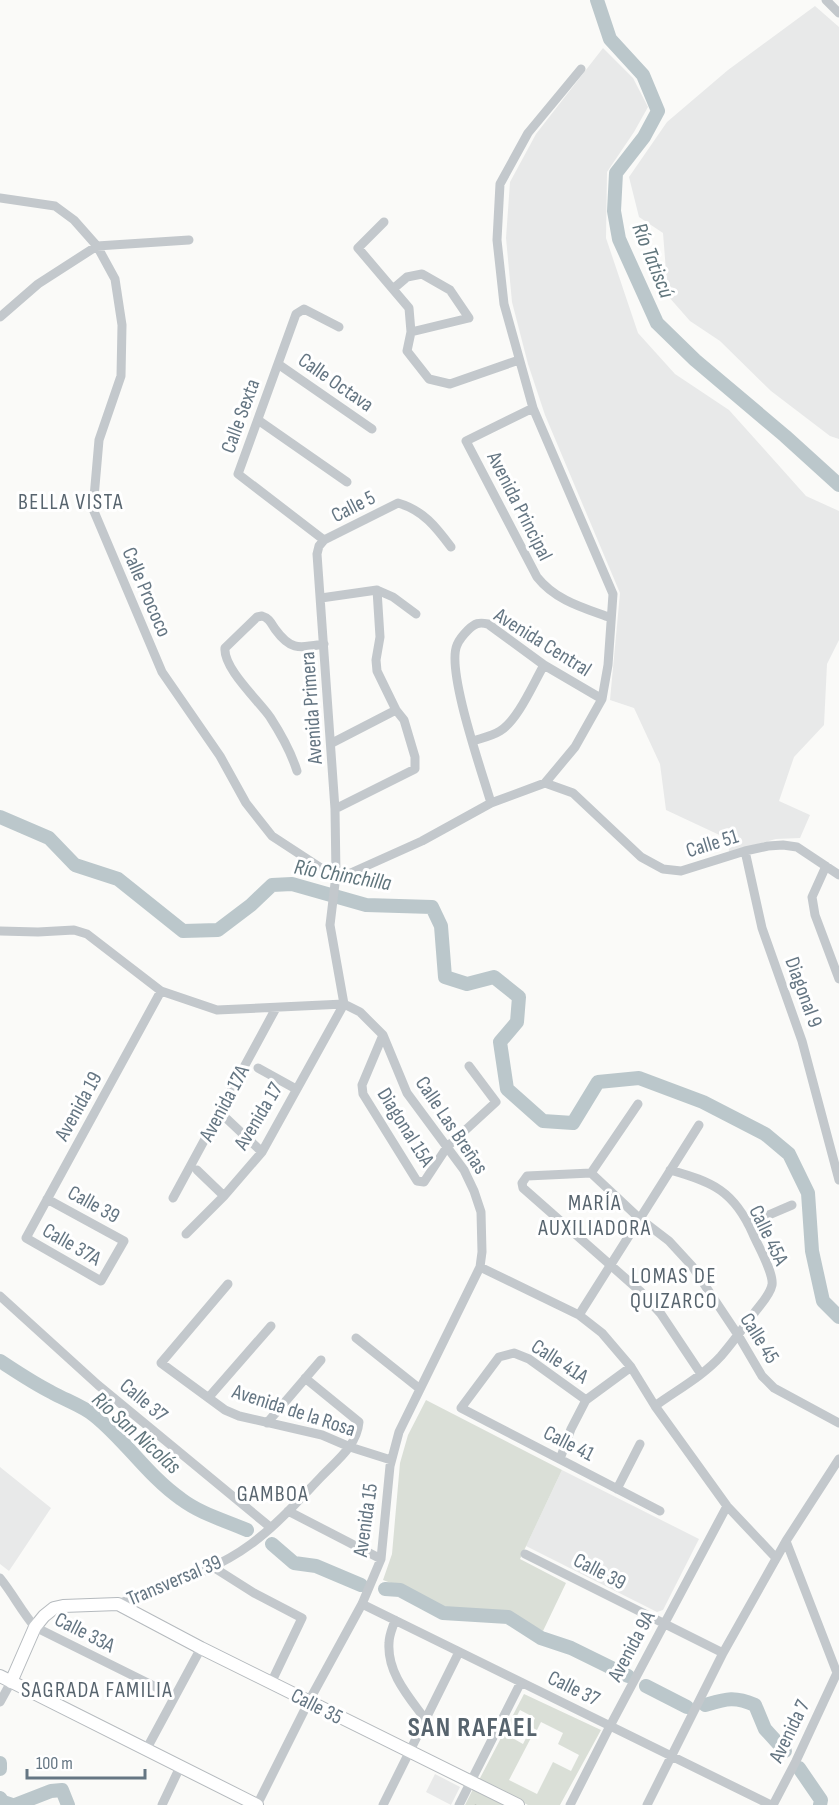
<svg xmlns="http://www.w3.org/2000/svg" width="839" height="1805" viewBox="0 0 839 1805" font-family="'Sofia Sans Condensed',sans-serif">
<defs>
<pattern id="grass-tufts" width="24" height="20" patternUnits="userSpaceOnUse" patternTransform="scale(1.5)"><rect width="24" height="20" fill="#dadfd7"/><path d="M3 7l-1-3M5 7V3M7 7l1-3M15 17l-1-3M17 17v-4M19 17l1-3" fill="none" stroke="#b4b9b4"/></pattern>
</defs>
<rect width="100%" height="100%" fill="#fafaf8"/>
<!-- built -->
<path fill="#e8e9e9" d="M815,6L839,27V439L830,436L771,391L720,341L690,321L668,296L663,233L639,217L629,177L667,122L728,70Z
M603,48L633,78L648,107L634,132L607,172L606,238L638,333L675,374L729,410L806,496L839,511V640L827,664L824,725L794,757L779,801L810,815L800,838L776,839L729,852L728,839L666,810L660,764L634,708L610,700L620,593L545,415L528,364L512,302L506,238L510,182L536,134Z
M0,1467L51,1508L9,1571L0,1564Z
M562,1470L699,1539L663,1610L657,1612L526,1546Z
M435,1774L460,1787L451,1805L426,1792Z"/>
<!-- grass -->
<path fill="url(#grass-tufts)" d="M473,1789L507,1805H465Z"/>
<!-- garden -->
<path fill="#dadfd7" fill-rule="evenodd" d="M426,1400L562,1470L520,1559L566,1583L543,1631L504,1610L475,1613L446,1608L412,1591L383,1580L392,1554L400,1463L408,1435Z
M524,1694L601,1730L560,1805H528L479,1780ZM520,1710L535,1718L531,1727L537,1730L541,1722L563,1733L558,1744L579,1755L571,1771L553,1762L537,1794L509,1780L534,1732L530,1730L523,1744L507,1735Z"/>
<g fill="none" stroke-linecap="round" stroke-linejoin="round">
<!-- river -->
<path stroke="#bbc7cb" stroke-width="14" d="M597,0L610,39L643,75L658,111L644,137L616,173L614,211L619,239L657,323L695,360L785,436L839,485
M0,817L49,838L75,865L118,879L183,931L218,930L251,905L272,885L292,884L366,905L432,907L441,926L445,977L467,984L494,977L519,997L517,1022L500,1042L507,1089L543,1121L573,1123L598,1082L639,1078L703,1102L765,1134L789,1154L808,1193L812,1251L823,1301L839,1317
M0,1361C17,1372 33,1383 51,1392C65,1400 83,1406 95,1416C126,1441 148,1476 181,1499C201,1514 224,1520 247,1530
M272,1544L294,1563L316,1566L361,1585
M385,1589L400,1590L443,1613L508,1617L541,1638L571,1648L628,1676
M646,1686L687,1707
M705,1705C726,1699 734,1696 755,1705L765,1729L785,1751
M0,1763V1769
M799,1768L821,1800L820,1805
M0,1798L3,1802L12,1805
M15,1805L51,1791L62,1790L68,1805"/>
<defs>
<path id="major" d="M0,1676L257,1805
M11,1682L35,1627L44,1616L54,1608L63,1606L118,1604L201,1648L518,1805"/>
</defs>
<!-- major casing -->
<use href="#major" stroke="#b5babe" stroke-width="14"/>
<!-- minor -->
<path stroke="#c3c8cc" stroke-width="9" d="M826,0L839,13
M0,198L55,206L74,220L97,246L115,279L122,325L121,376L99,440L93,509L162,672L220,756L246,803L272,836L324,870L344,876L422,841L491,803L545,783L575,747L602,699L608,665L613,594L533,408L504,304L497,240L500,184L528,133L581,69
M384,222L358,248L409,308L411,332L407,351L429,379L450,384L519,360
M393,289L407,277L422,274L450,290L469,318L411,332
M0,317L38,284L97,246L189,240
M278,364L372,429
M533,408L466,441L537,577C556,601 584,608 611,618
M258,420L347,482
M324,540L238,474L296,314L304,309L339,327
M321,598L377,590L393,597L416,614
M473,741C482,738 492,736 500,731C518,720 533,684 544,665
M332,743L396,710
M297,771C291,752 281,734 270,717C258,700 223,668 225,648L257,617L262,616C269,618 271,623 275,629C291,651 299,648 324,644
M545,783L573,793L641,857L663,869L681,871L745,851L768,846L783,845L797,847L839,875
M491,803C482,772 446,670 457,645C459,640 464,634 468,630C475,623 479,622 488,624L544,665L602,699
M335,809L415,769V757L404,720L396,710L377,671L376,660L380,637L377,590
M745,851L762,928L802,1041L839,1180
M826,866L812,897L815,915L839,979
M0,931L38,932L74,930L87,934L161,991L217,1010L344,1004L360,1012L383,1035L407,1093L464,1170L474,1191L481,1212L482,1252L480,1267L399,1432L390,1466L381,1559L362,1604L309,1701L257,1805
M344,1004L330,925L336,875L335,809L317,554L319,546L324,540L398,503C423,510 436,527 451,547
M383,1035L362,1085L363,1094L417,1181L424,1182L447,1147L496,1102L469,1066
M258,1068L296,1089
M227,1119L262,1152
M197,1170L224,1196
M591,1173L638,1104
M173,1198L276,1008
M47,1199L124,1241L101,1281L26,1238C71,1156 116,1074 161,991
M748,1224L792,1205
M186,1234L224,1196L262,1152L344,1004
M480,1267L579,1315L602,1333L631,1367L655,1406L727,1506L776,1558
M228,1284L161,1363L225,1410L239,1416L322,1435L350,1447L391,1460
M0,1296L98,1385L270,1527
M579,1315L699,1125
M356,1338L420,1389
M701,1374L661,1314L641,1292L523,1188L522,1183L527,1176L591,1173L639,1218L669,1241L692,1266L738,1335L762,1376L774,1388L839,1423
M209,1397L271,1326
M586,1400L529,1359L514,1353L499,1357L461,1408L660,1511
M655,1406C677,1390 703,1376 721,1356C733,1342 744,1327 755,1312C760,1305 770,1295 772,1285C774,1273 758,1246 753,1234C734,1191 713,1182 670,1170
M267,1423L321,1360
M560,1459L571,1429L586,1400L631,1367
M617,1489L640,1444
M288,1511L381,1559
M786,1541L837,1673
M525,1554L723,1653
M213,1567L254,1593L302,1618L271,1683
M0,1578C13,1594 22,1612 35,1627L174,1696
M118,1604C163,1586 212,1573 251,1544C277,1525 299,1500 321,1477C336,1461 357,1446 359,1422L305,1378
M362,1604L771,1805
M395,1620C393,1627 389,1635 389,1643C387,1673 409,1697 425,1719
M0,1702L11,1682
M146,1750L201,1648
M162,1805L180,1767
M383,1805L459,1652
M459,1805L521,1682
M570,1805L610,1726L727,1506
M647,1805L723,1653L786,1541L839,1459
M773,1805L796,1761L837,1673"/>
<!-- major -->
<use href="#major" stroke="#fff" stroke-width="12"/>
</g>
<g text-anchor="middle" stroke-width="6" stroke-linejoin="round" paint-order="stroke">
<!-- street labels -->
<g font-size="21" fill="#657683" stroke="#fff">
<text transform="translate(336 382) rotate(35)" y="7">Calle Octava</text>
<text transform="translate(240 416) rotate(-70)" y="7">Calle Sexta</text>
<text transform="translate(353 506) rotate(-27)" y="7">Calle 5</text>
<text transform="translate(520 506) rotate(63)" y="7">Avenida Principal</text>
<text transform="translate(147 592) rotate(67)" y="7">Calle Prococo</text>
<text transform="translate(543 642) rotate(32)" y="7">Avenida Central</text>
<text transform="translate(311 708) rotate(-94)" y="7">Avenida Primera</text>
<text transform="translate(712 843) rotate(-17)" y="7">Calle 51</text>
<text transform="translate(804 992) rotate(70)" y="7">Diagonal 9</text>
<text transform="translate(224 1103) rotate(-62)" y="7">Avenida 17A</text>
<text transform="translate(78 1106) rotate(-61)" y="7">Avenida 19</text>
<text transform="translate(258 1116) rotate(-59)" y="7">Avenida 17</text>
<text transform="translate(452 1125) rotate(56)" y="7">Calle Las Breñas</text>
<text transform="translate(406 1127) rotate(58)" y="7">Diagonal 15A</text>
<text transform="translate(94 1204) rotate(29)" y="7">Calle 39</text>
<text transform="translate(769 1235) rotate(64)" y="7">Calle 45A</text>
<text transform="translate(72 1244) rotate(30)" y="7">Calle 37A</text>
<text transform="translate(760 1338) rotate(58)" y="7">Calle 45</text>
<text transform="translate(560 1361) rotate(33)" y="7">Calle 41A</text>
<text transform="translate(144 1400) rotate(40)" y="7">Calle 37</text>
<text transform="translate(294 1410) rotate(18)" y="7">Avenida de la Rosa</text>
<text transform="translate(569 1443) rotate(27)" y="7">Calle 41</text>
<text transform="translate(365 1520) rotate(-82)" y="7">Avenida 15</text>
<text transform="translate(600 1571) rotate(27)" y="7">Calle 39</text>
<text transform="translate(174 1580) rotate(-23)" y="7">Transversal 39</text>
<text transform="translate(85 1632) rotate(27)" y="7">Calle 33A</text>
<text transform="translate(631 1646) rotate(-62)" y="7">Avenida 9A</text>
<text transform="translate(574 1688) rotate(26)" y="7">Calle 37</text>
<text transform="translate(317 1706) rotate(27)" y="7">Calle 35</text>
<text transform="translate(789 1731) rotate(-64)" y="7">Avenida 7</text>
</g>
<!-- water labels -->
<g font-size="22" font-style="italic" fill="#60757c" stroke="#fff">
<text transform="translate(654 260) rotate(68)" y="8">Río Tatiscú</text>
<text transform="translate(343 874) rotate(10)" y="8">Río Chinchilla</text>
<text transform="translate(137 1432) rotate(42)" y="8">Río San Nicolás</text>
</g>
<!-- neighbourhood labels -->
<g font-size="22" letter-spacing="1.5" fill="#57646e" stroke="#fff">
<text x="71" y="509">BELLA VISTA</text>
<text x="595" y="1210">MARÍA<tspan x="595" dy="25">AUXILIADORA</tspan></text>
<text x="674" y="1283">LOMAS DE<tspan x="674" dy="25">QUIZARCO</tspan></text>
<text x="273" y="1501">GAMBOA</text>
<text x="97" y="1697">SAGRADA FAMILIA</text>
</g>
<!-- district labels -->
<g font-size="27" font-weight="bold" letter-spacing="1.5" fill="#57646e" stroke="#fff">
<text x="473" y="1736">SAN RAFAEL</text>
</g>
</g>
<!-- scale -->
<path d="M27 1769v9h118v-9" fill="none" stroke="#657683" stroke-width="3"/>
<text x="36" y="1769" font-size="18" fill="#657683" stroke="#ffffff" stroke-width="4.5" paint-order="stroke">100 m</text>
</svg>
